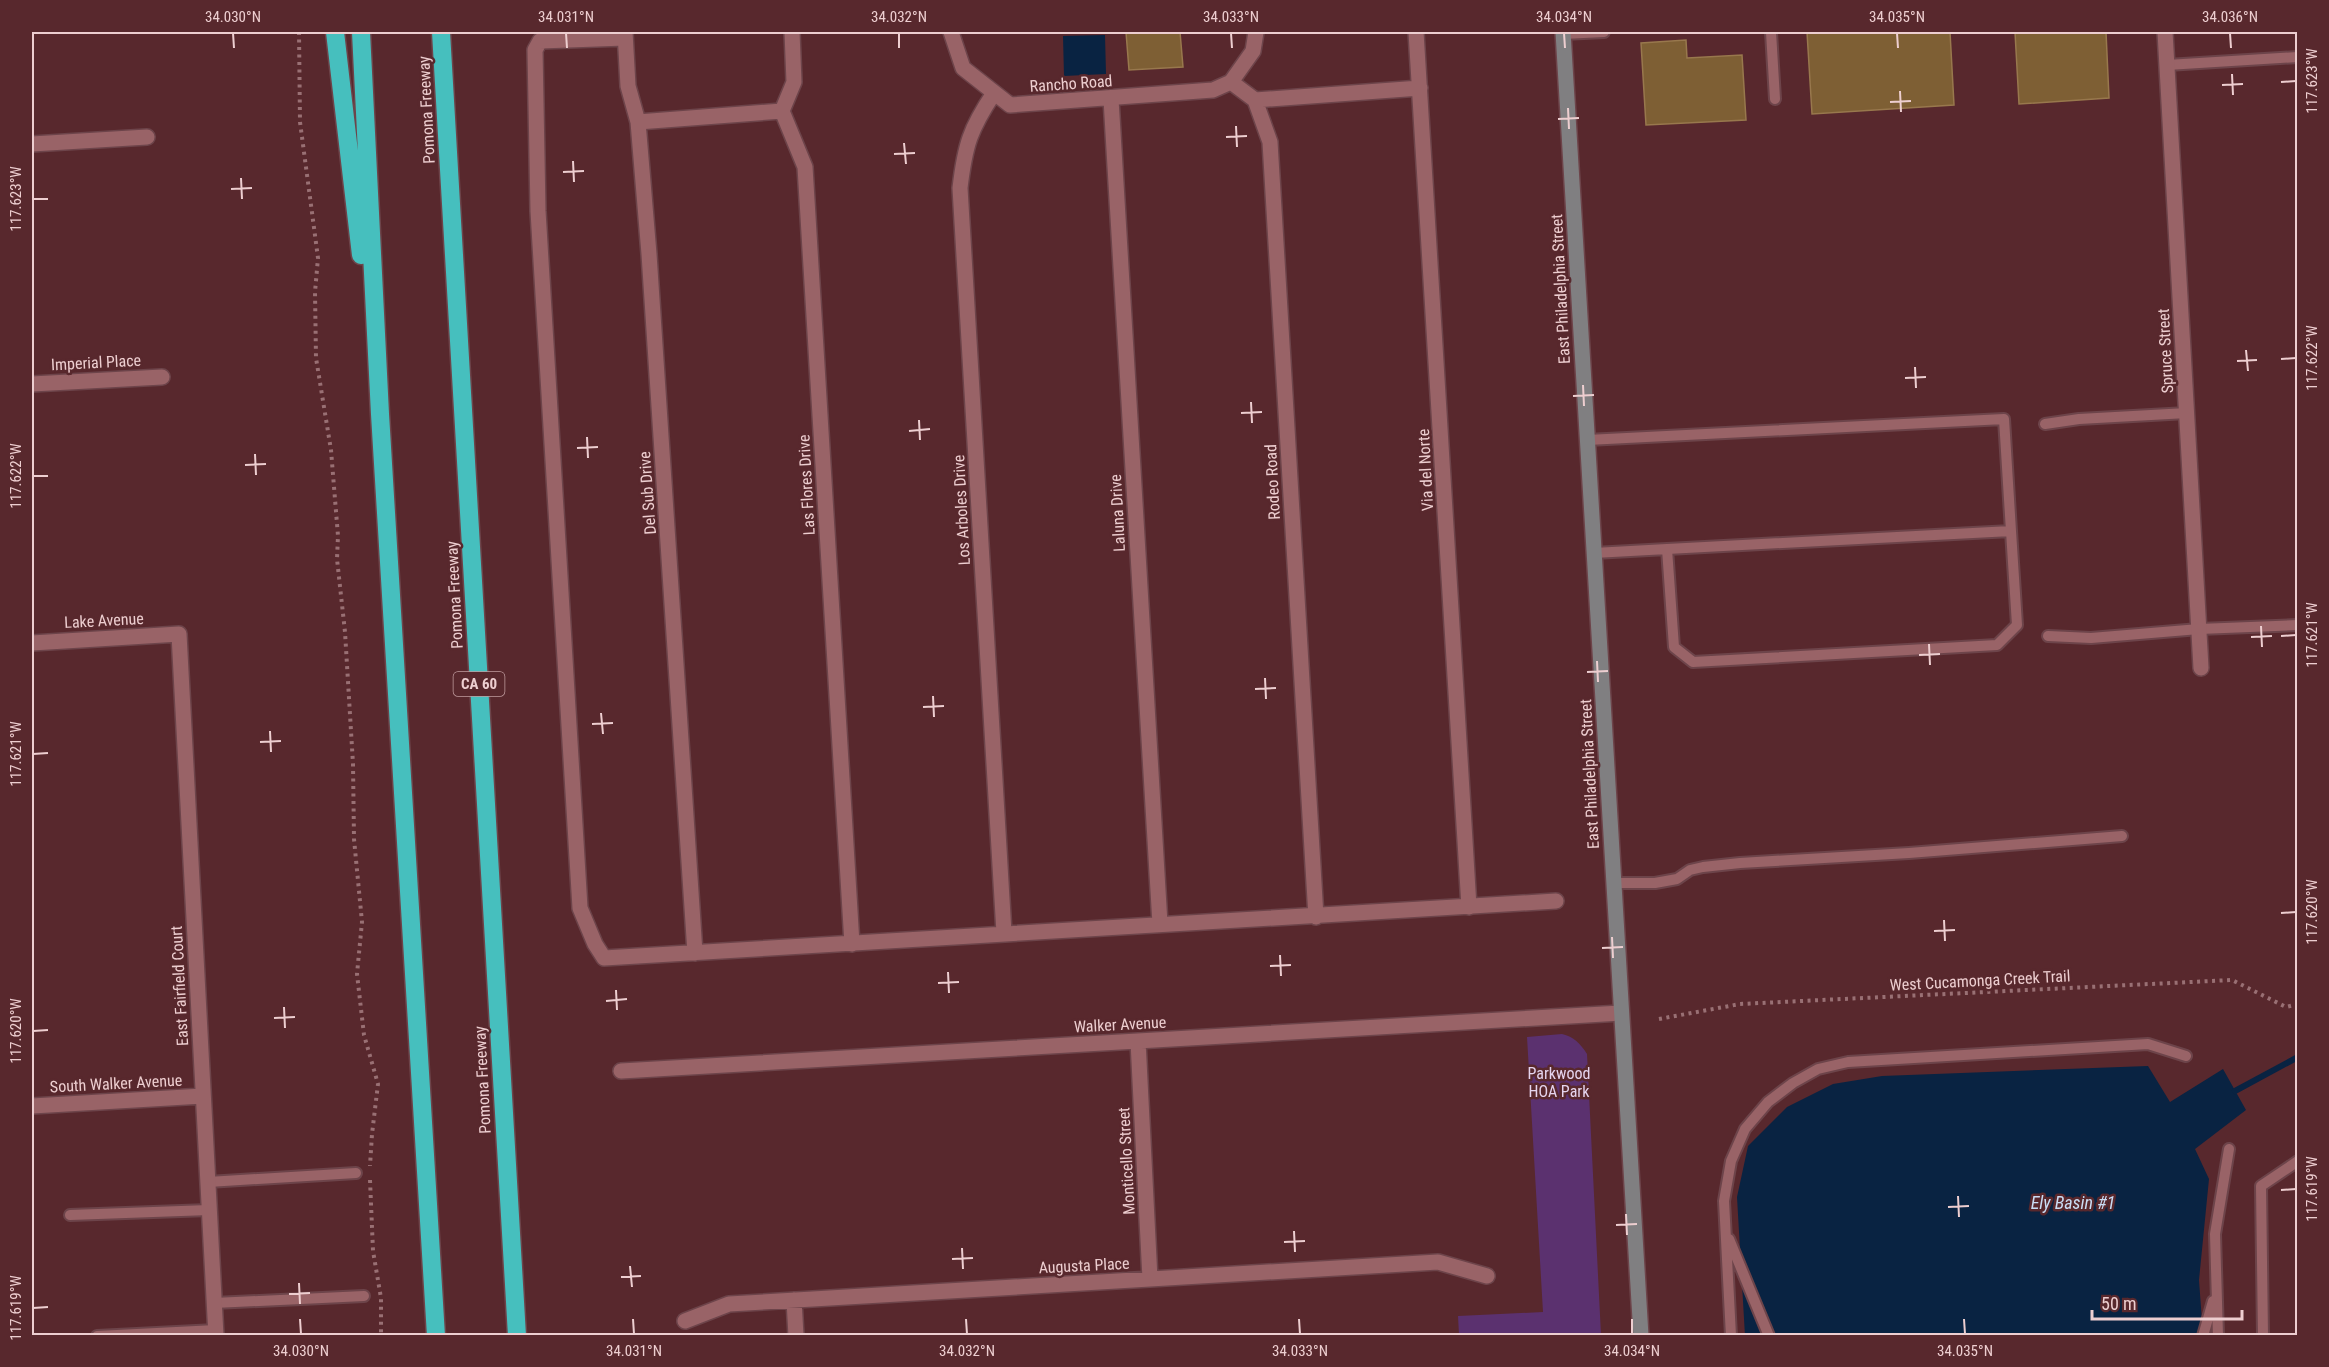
<svg xmlns="http://www.w3.org/2000/svg" width="2329" height="1367" viewBox="0 0 2329 1367" font-family="'Roboto Condensed',sans-serif">
<rect width="100%" height="100%" fill="#58282d"/>
<!-- green -->
<path fill="#5b316f" d="M1562,1034C1574,1037 1580,1043 1587,1054L1601,1335H1459L1458,1316L1543,1312L1527,1037Z"/>
<!-- water -->
<path fill="#092342" d="M1105,35L1106,74L1064,76L1063,36Z
M2148,1066L2170,1102L2223,1069L2246,1110L2195,1149L2209,1179L2199,1280L2203,1335L1745,1336L1737,1197L1748,1146L1787,1107L1833,1084L1882,1076Z"/>
<g fill="none" stroke-linecap="round" stroke-linejoin="round">
<!-- stream -->
<path stroke="#092342" stroke-width="6" d="M2235,1091L2298,1057"/>
</g>
<!-- building -->
<path fill="#7e5f34" stroke="#98784d" stroke-width="1.5" d="M1126,32H1180L1183,67L1129,70Z
M1807,32H1950L1954,105L1812,114Z
M2015,32H2106L2109,98L2019,104Z
M1686,40L1687,58L1742,55L1746,120L1646,125L1641,43Z"/>
<g fill="none" stroke-linecap="round" stroke-linejoin="round">
<defs>
<path id="lane" d="M1771,32L1775,99
M1563,34L1604,32
M2167,65L2298,57
M2045,424L2079,419L2187,413
M1587,440L2004,419L2011,531
M1594,553L1667,549L1674,647L1693,662L1997,645L2017,625L2011,531L1667,549
M2048,636L2091,638L2199,629L2298,625
M1614,883H1655L1677,879L1690,870L1703,867L1740,863L1909,853L2122,836
M208,1182L356,1173
M70,1215L209,1210
M1729,1239L1769,1336
M214,1303L364,1296
M97,1336L216,1330
M1731,1336L1724,1201L1731,1161L1745,1129L1768,1102L1793,1083L1818,1069L1848,1062L2148,1044L2186,1056
M2203,1336L2213,1301
M2218,1336L2215,1234L2229,1149
M2263,1336L2261,1186L2298,1161"/>
<path id="street" d="M625,32L628,86L638,122L649,254L695,953
M792,32L794,82L782,111L805,167L852,944
M951,32L963,68L1010,105L1213,90L1231,82L1253,51L1256,32
M1416,32L1469,907
M2165,32L2201,668
M625,38L540,41L535,50L538,211L580,908L595,944L604,958L1556,901
M1231,82L1255,100L1270,142L1316,917
M994,93C970,129 965,145 960,188L1004,933
M1111,99L1160,924
M1255,100L1420,88
M638,122L782,111
M32,144L147,137
M32,384L162,377
M32,643L179,634L216,1336
M1138,1041L1150,1279
M621,1071L1621,1013
M32,1106L203,1096
M794,1300L796,1336
M685,1321L729,1304L1438,1262L1487,1276"/>
<path id="secondary" d="M1563,32L1641,1336"/>
<path id="highway" d="M335,32L361,255
M361,32L380,414L436,1336
M441,32L517,1336"/>
</defs>
<!-- lane casing -->
<use href="#lane" stroke="#6d444a" stroke-width="14"/>
<!-- street casing -->
<use href="#street" stroke="#6d444a" stroke-width="18"/>
<!-- secondary casing -->
<use href="#secondary" stroke="#6d444a" stroke-width="18"/>
<!-- highway casing -->
<use href="#highway" stroke="#6d444a" stroke-width="21"/>
<!-- path -->
<path stroke="#997074" stroke-width="4" stroke-dasharray="3 4.5" stroke-linecap="butt" d="M299,32L300,122L318,258L315,292L316,358L331,450L338,536L337,559L345,632L353,764L354,839L362,922L357,974L364,1035L378,1084L372,1134L370,1166
M1659,1019L1740,1004L2232,980L2286,1007L2298,1004
M370,1180L373,1251L381,1298V1336"/>
<!-- lane -->
<use href="#lane" stroke="#996367" stroke-width="10"/>
<!-- street -->
<use href="#street" stroke="#996367" stroke-width="15"/>
<!-- secondary -->
<use href="#secondary" stroke="#807f81" stroke-width="15"/>
<!-- highway -->
<use href="#highway" stroke="#46bfbe" stroke-width="18"/>
</g>
<!-- ticks -->
<path fill="none" stroke="#edced0" stroke-width="2" d="M233,33L234,48M566,33L567,48M899,33V48M1231,33L1232,48M1564,33L1565,48M1897,33L1898,48M2230,33L2231,48M2232,74L2233,95M2281,82L2296,81M2222,85L2243,84M1900,91L1901,112M1890,102L1911,101M1568,108L1569,129M1558,119L1579,118M1236,126L1237,147M1226,137L1247,136M904,143L906,164M894,154L915,153M573,161L574,182M563,172L584,171M241,178L242,199M231,189L252,188M33,199H48M2246,350L2248,371M2281,359L2296,358M2237,361L2257,360M1915,367L1916,388M1905,378L1926,377M1583,385L1584,406M1573,396L1594,395M1251,402L1252,423M1241,413L1262,412M919,420L920,440M909,431L930,429M587,437L588,458M577,448L598,447M255,454L256,475M245,465L266,464M33,476H48M2261,626L2262,647M2281,636L2296,635M2251,637L2272,636M1929,644L1930,665M1919,655L1940,654M1597,661L1598,682M1587,672L1608,671M1265,678L1266,699M1255,689L1276,688M933,696L934,717M923,707L944,706M601,713L603,734M592,724L613,723M270,731L271,752M260,742L281,741M33,754L48,753M2281,913L2296,912M1944,920L1945,941M1934,931L1955,930M1612,937L1613,958M1602,948L1623,947M1280,955L1281,976M1270,966L1291,965M948,972L949,993M938,983L959,982M616,990L617,1010M606,1001L627,999M284,1007L285,1028M274,1018L295,1017M33,1031L48,1030M2281,1190L2296,1189M1958,1196L1959,1217M1948,1207L1969,1206M1626,1214L1627,1235M1616,1225L1637,1224M1294,1231L1295,1252M1284,1242L1305,1241M962,1248L963,1269M952,1259L973,1258M630,1266L632,1287M621,1277L641,1276M299,1283L300,1304M289,1294L310,1293M33,1308L48,1307M300,1319L301,1334M633,1319L634,1334M966,1319L967,1334M1299,1319L1300,1334M1632,1319V1334M1964,1319L1965,1334"/>
<g text-anchor="middle" stroke-width="5" stroke-linejoin="round" paint-order="stroke">
<!-- shield labels -->
<rect fill="#58282d" stroke="#c09c9f" stroke-width="1.5" x="453.5" y="672" width="51" height="24" rx="4.5"/>
<g font-size="15" font-weight="bold" fill="#edced0">
<text x="479" y="689">CA 60</text>
</g>
<!-- street labels -->
<g font-size="16" fill="#edced0" stroke="#58282d">
<text transform="translate(1071 83) rotate(-4)" y="6">Rancho Road</text>
<text transform="translate(426 110) rotate(-93)" y="6">Pomona Freeway</text>
<text transform="translate(1560 289) rotate(-93)" y="6">East Philadelphia Street</text>
<text transform="translate(2165 351) rotate(-93)" y="6">Spruce Street</text>
<text transform="translate(96 362) rotate(-3)" y="6">Imperial Place</text>
<text transform="translate(1425 470) rotate(-93)" y="6">Via del Norte</text>
<text transform="translate(1272 482) rotate(-93)" y="6">Rodeo Road</text>
<text transform="translate(806 485) rotate(-93)" y="6">Las Flores Drive</text>
<text transform="translate(647 493) rotate(-94)" y="6">Del Sub Drive</text>
<text transform="translate(961 510) rotate(-93)" y="6">Los Arboles Drive</text>
<text transform="translate(1117 513) rotate(-93)" y="6">Laluna Drive</text>
<text transform="translate(454 595) rotate(-93)" y="6">Pomona Freeway</text>
<text transform="translate(104 620) rotate(-3)" y="6">Lake Avenue</text>
<text transform="translate(1589 774) rotate(-93)" y="6">East Philadelphia Street</text>
<text transform="translate(1980 980) rotate(-3)" y="6">West Cucamonga Creek Trail</text>
<text transform="translate(179 986) rotate(-93)" y="6">East Fairfield Court</text>
<text transform="translate(1120 1024) rotate(-3)" y="6">Walker Avenue</text>
<text transform="translate(482 1080) rotate(-93)" y="6">Pomona Freeway</text>
<text transform="translate(116 1083) rotate(-3)" y="6">South Walker Avenue</text>
<text transform="translate(1126 1161) rotate(-93)" y="6">Monticello Street</text>
<text transform="translate(1084 1265) rotate(-3)" y="6">Augusta Place</text>
</g>
<!-- park labels -->
<g font-size="16" fill="#e5d4ee" stroke="#58282d">
<text x="1559" y="1079">Parkwood<tspan x="1559" dy="18">HOA Park</tspan></text>
</g>
<!-- water labels -->
<g font-size="18" font-style="italic" fill="#caddf5" stroke="#58282d">
<text x="2073" y="1209">Ely Basin #1</text>
</g>
</g>
<!-- border -->
<rect width="2329" height="1367" fill="none" stroke="#58282d" stroke-width="66"/>
<!-- scale -->
<path d="M2092 1310v9h150v-9" fill="none" stroke="#edced0" stroke-width="3"/>
<text x="2101" y="1310" font-size="18" fill="#edced0" stroke="#58282d" stroke-width="4.5" paint-order="stroke">50 m</text>
<rect x="33" y="33" width="2263" height="1301" fill="none" stroke="#edced0" stroke-width="2"/>
<g font-size="15" text-anchor="middle" fill="#edced0">
<text x="233" y="22">34.030°N</text>
<text x="566" y="22">34.031°N</text>
<text x="899" y="22">34.032°N</text>
<text x="1231" y="22">34.033°N</text>
<text x="1564" y="22">34.034°N</text>
<text x="1897" y="22">34.035°N</text>
<text x="2230" y="22">34.036°N</text>
<text transform="translate(2312 81) rotate(-90)" y="5">117.623°W</text>
<text transform="translate(16 199) rotate(-90)" y="5">117.623°W</text>
<text transform="translate(2312 358) rotate(-90)" y="5">117.622°W</text>
<text transform="translate(16 476) rotate(-90)" y="5">117.622°W</text>
<text transform="translate(2312 635) rotate(-90)" y="5">117.621°W</text>
<text transform="translate(16 754) rotate(-90)" y="5">117.621°W</text>
<text transform="translate(2312 912) rotate(-90)" y="5">117.620°W</text>
<text transform="translate(16 1031) rotate(-90)" y="5">117.620°W</text>
<text transform="translate(2312 1189) rotate(-90)" y="5">117.619°W</text>
<text transform="translate(16 1308) rotate(-90)" y="5">117.619°W</text>
<text x="301" y="1356">34.030°N</text>
<text x="634" y="1356">34.031°N</text>
<text x="967" y="1356">34.032°N</text>
<text x="1300" y="1356">34.033°N</text>
<text x="1632" y="1356">34.034°N</text>
<text x="1965" y="1356">34.035°N</text>
</g>
</svg>
